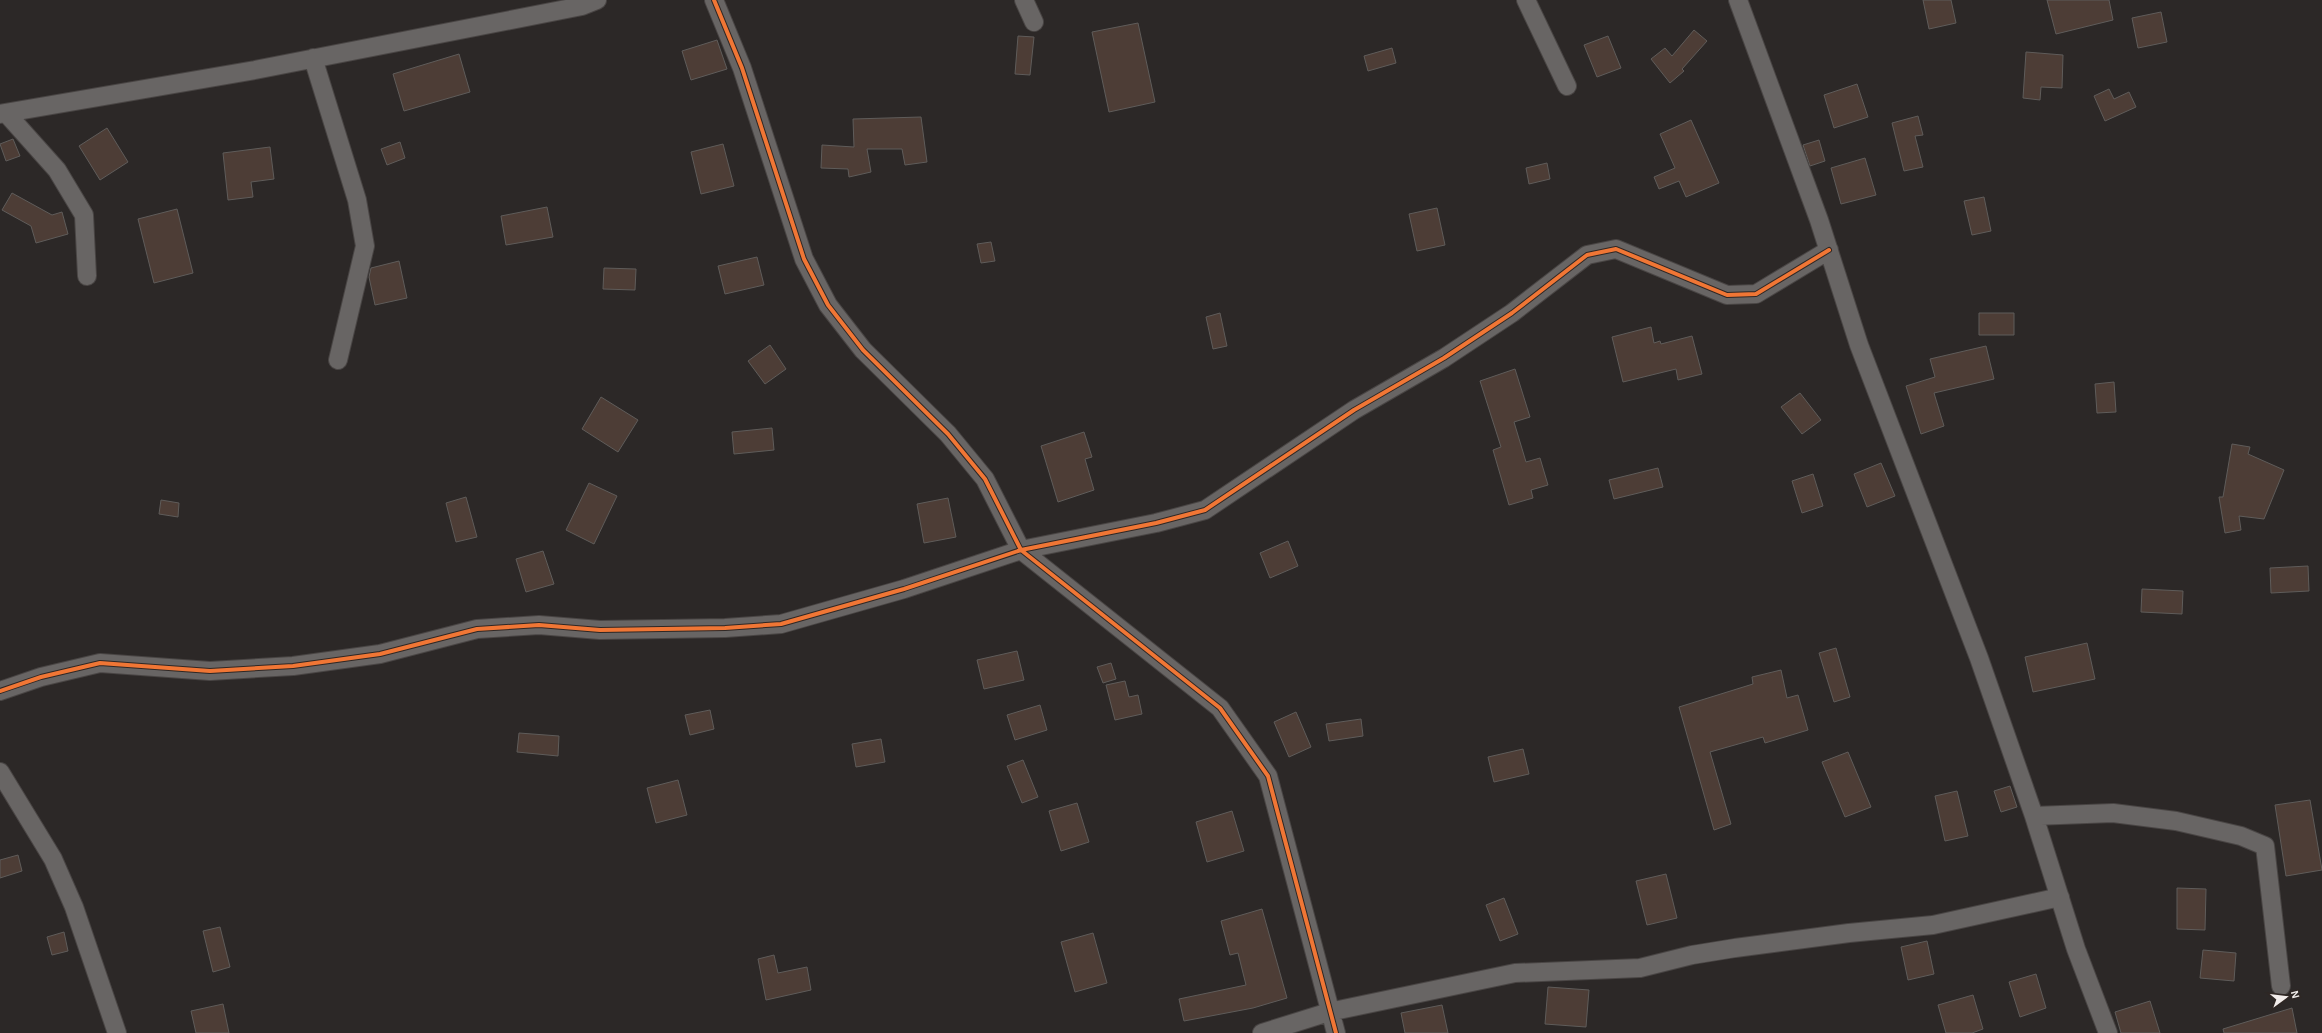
<svg xmlns="http://www.w3.org/2000/svg" width="2322" height="1033" viewBox="0 0 2322 1033" font-family="'Alegreya Sans',sans-serif">
<rect width="100%" height="100%" fill="#2c2827"/>
<!-- building -->
<path fill="#4d3d36" stroke="#5f5c5a" d="M1923,0H1951L1956,23L1929,29Z
M2047,0H2109L2113,20L2056,34Z
M2161,12L2167,42L2138,48L2132,18Z
M1138,23L1155,102L1109,112L1092,32Z
M1694,30L1707,41L1682,69L1684,71L1670,83L1651,59L1665,48L1672,56Z
M1018,36L1034,37L1030,75L1015,74Z
M1608,36L1621,68L1597,77L1584,45Z
M717,40L727,69L691,80L682,51Z
M1392,48L1396,63L1368,71L1364,56Z
M2026,52L2063,55L2062,88L2041,87L2040,100L2023,98Z
M459,54L470,92L404,111L393,74Z
M1857,84L1868,117L1834,128L1824,95Z
M2109,89L2114,99L2129,92L2136,107L2105,121L2094,96Z
M1918,116L1923,135L1915,136L1923,167L1904,171L1892,123Z
M921,117L927,162L905,165L902,149H867L871,172L849,177L848,169L821,168L822,145L854,147L853,119Z
M1691,120L1719,183L1686,197L1679,181L1659,189L1654,177L1675,168L1660,134Z
M107,128L128,162L100,180L79,146Z
M13,139L20,156L6,161L0,144Z
M1819,140L1825,161L1810,166L1803,145Z
M400,142L405,158L387,165L381,149Z
M723,144L734,186L701,194L691,152Z
M270,147L274,179L251,182L253,197L228,200L223,153Z
M1865,158L1876,195L1841,204L1831,168Z
M1547,163L1550,179L1529,184L1526,168Z
M12,193L52,215L62,212L68,234L36,243L31,226L2,210Z
M1984,197L1991,231L1972,235L1964,201Z
M547,207L553,237L506,245L501,216Z
M1437,208L1445,245L1417,251L1409,214Z
M177,209L193,273L154,283L138,219Z
M991,242L995,261L981,263L977,244Z
M757,257L764,285L725,294L718,266Z
M399,261L407,298L375,305L369,277L371,268Z
M604,268L636,269L635,290L603,289Z
M1220,313L1227,346L1213,349L1206,317Z
M1979,313H2014V335H1979Z
M1651,327L1654,343L1660,341L1661,344L1692,336L1702,374L1678,380L1676,369L1623,382L1612,337Z
M770,345L786,369L765,384L748,361Z
M1986,346L1994,379L1934,393L1944,426L1921,434L1906,386L1935,377L1930,359Z
M1515,369L1530,417L1514,422L1526,462L1540,458L1548,485L1531,490L1533,498L1509,505L1493,450L1501,447L1480,381Z
M2114,382L2116,412L2097,413L2095,384Z
M1800,393L1821,420L1802,434L1781,407Z
M601,397L638,420L618,452L582,429Z
M772,428L774,450L734,454L732,432Z
M1084,432L1092,457L1085,459L1094,490L1058,502L1041,446Z
M2232,444L2250,447L2248,454L2284,470L2264,519L2239,516L2241,530L2225,533L2219,497H2223Z
M1881,463L1895,496L1867,507L1854,474Z
M1658,468L1663,487L1614,499L1609,480Z
M1813,474L1823,506L1802,513L1792,481Z
M589,483L617,496L594,544L566,530Z
M466,497L477,537L456,542L446,503Z
M948,498L956,537L924,543L917,504Z
M161,500L179,503L178,517L159,514Z
M1288,541L1298,566L1270,578L1260,553Z
M543,551L554,584L526,592L516,559Z
M2308,566L2309,591L2271,593L2270,568Z
M2142,589L2183,591L2182,614L2141,612Z
M2087,643L2095,679L2033,692L2025,657Z
M1836,648L1850,697L1834,702L1819,653Z
M1017,651L1024,680L984,689L977,660Z
M1111,663L1116,679L1103,683L1097,667Z
M1781,670L1787,698L1798,695L1808,730L1765,743L1763,737L1710,752L1731,824L1714,830L1679,707L1753,684L1752,677Z
M1125,681L1129,697L1138,695L1142,714L1115,720L1106,685Z
M1040,705L1047,730L1015,740L1007,715Z
M710,710L714,729L690,735L685,715Z
M1296,712L1311,747L1289,757L1274,722Z
M1361,719L1363,736L1329,741L1326,724Z
M519,733L559,736L558,756L517,752Z
M881,739L885,762L856,767L852,744Z
M1523,749L1529,774L1494,782L1488,757Z
M1848,752L1871,807L1845,817L1822,762Z
M1023,760L1038,797L1022,803L1007,766Z
M678,780L687,815L656,823L647,788Z
M2010,786L2017,807L2001,812L1994,791Z
M1957,791L1968,836L1945,841L1935,796Z
M2310,800L2322,870L2286,876L2275,805Z
M1077,803L1089,842L1061,851L1049,811Z
M1232,811L1244,851L1207,862L1196,822Z
M18,855L22,871L0,878V860Z
M1666,874L1677,918L1647,925L1636,881Z
M2177,888L2206,889L2205,930L2177,929Z
M1504,898L1518,934L1500,941L1486,905Z
M1262,909L1287,998L1253,1008L1184,1021L1179,999L1246,985L1238,953L1230,955L1221,921Z
M220,927L230,967L213,972L203,931Z
M64,932L68,951L52,955L47,937Z
M1093,933L1107,983L1075,992L1061,942Z
M1927,941L1934,974L1908,980L1901,947Z
M2203,950L2236,953L2234,981L2200,978Z
M774,955L778,973L807,967L811,990L766,1000L758,959Z
M2036,974L2046,1008L2020,1017L2009,982Z
M1548,987L1589,990L1586,1027L1545,1024Z
M1973,995L1983,1029L1972,1033H1946L1938,1005Z
M2150,1001L2160,1033H2121L2115,1012Z
M223,1004L229,1033H196L191,1011Z
M1442,1005L1448,1033H1405L1401,1013Z
M2292,1008L2297,1033H2224L2223,1029Z"/>
<g fill="none" stroke-linecap="round" stroke-linejoin="round">
<defs>
<path id="minor" d="M714,0L742,68L804,259L828,305L863,350L948,434L985,479L1021,550L1220,708L1268,776L1336,1033
M1024,0L1034,22
M1526,0L1567,86
M1738,0L1819,220L1859,345L1979,658L2034,816L2076,949L2108,1033
M313,58L357,200L365,246L338,360
M6,113L57,170L84,215L87,276
M0,114L255,70L582,6L597,0
M0,691L41,677L100,663L210,671L293,666L380,654L477,629L539,625L600,630L725,628L781,624L904,589L1021,550L1156,523L1205,510L1354,410L1444,358L1512,313L1587,255L1616,249L1727,295L1756,294L1829,250
M0,772L53,859L74,907L117,1033
M2034,816L2113,813L2176,821L2241,836L2265,846L2281,986
M1262,1033L1329,1012L1515,973L1640,968L1692,955L1735,948L1849,933L1933,925L2060,897"/>
</defs>
<!-- minor casing -->
<use href="#minor" stroke="#494544" stroke-width="20"/>
<!-- minor -->
<use href="#minor" stroke="#686564" stroke-width="18"/>
<defs>
<path id="cycleway" d="M714,0L742,68L804,259L828,305L863,350L948,434L985,479L1021,550L1220,708L1268,776L1336,1033
M0,691L41,677L100,663L210,671L293,666L380,654L477,629L539,625L600,630L725,628L781,624L904,589L1021,550L1156,523L1205,510L1354,410L1444,358L1512,313L1587,255L1616,249L1727,295L1756,294L1829,250"/>
</defs>
<!-- cycleway casing -->
<use href="#cycleway" stroke="#2f2724" stroke-width="6"/>
<!-- cycleway -->
<use href="#cycleway" stroke="#f07635" stroke-width="4"/>
</g>
<!-- north arrow -->
<g transform="translate(2286 997) rotate(75)" stroke="#2f2724" stroke-width="3" paint-order="stroke">
<path d="M0-3L7 15L0 10L-7 15Z" fill="#f2edeb"/>
<text y="-6" font-size="11" font-weight="bold" text-anchor="middle" fill="#f2edeb">N</text>
</g>
</svg>
